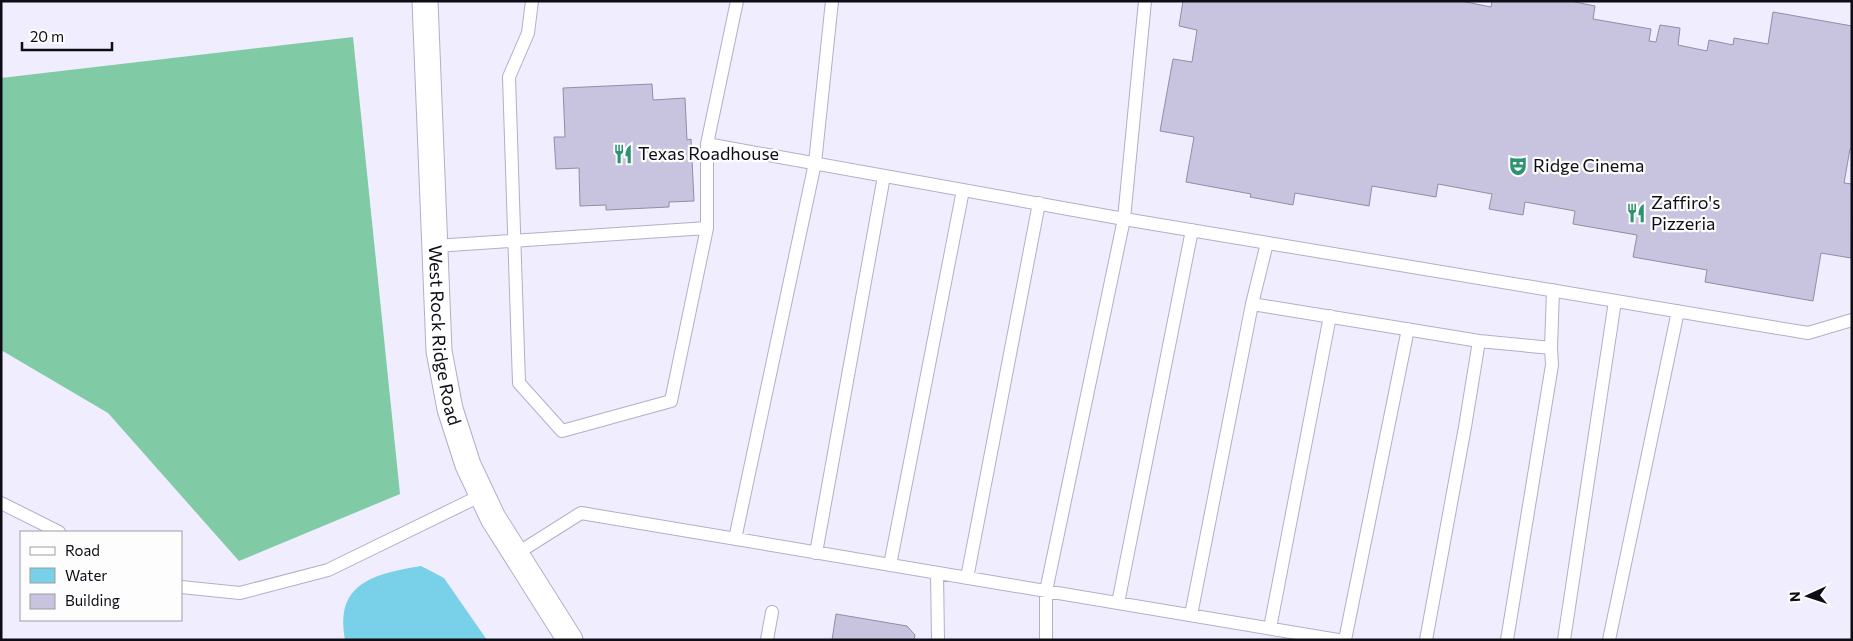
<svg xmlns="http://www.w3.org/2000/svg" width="1853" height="641" viewBox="0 0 1853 641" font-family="Commissioner,sans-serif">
<rect width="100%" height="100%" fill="#f0edfe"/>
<!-- forest -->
<path fill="#80caa5" d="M353,37L400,494L239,561L108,413L1,350V78Z"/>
<!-- water -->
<path fill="#79d0e9" d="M421,566L444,578L487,640H345C334,582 375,574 421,566Z"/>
<!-- building -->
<path fill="#c8c3de" stroke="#928da6" d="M1183,1H1461L1491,7L1492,1H1570L1595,6L1593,19L1651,29L1649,41L1656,42L1660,25L1680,28L1678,45L1707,51L1709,40L1733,45L1734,38L1768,44L1773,12L1852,26V149H1850L1844,183L1852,184L1851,258L1821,253L1813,301L1705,282L1707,270L1633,257L1637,235L1573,224L1575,211L1525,202L1523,215L1489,209L1492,194L1438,184L1436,197L1372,186L1369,206L1295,193L1293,205L1250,197L1251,194L1186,182L1194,137L1160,131L1173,59L1192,62L1197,30L1179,26Z
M652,84L653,100L685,98L687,140L691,139L694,201L669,202V207L606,210V205L580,206L579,168L556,169L554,137H565L563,88Z
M836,614L907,626L915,635L914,640H832Z"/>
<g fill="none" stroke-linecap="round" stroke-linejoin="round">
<defs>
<path id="lane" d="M532,1L528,33L509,77L519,383L562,431L671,401L707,228V144L737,1
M707,144L1124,219L1808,333L1852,320
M1267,243L1252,304L1479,341L1551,348L1553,290
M435,246L707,228
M1,503L59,532
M735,539L815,163L832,1
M816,553L884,176
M516,554L581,513L1338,640
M890,565L963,190
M937,573L938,640
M967,578L1039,203
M181,587L240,593L328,570L482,495
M1118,603L1192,230
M1191,615L1252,304
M1270,628L1330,316
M767,640L772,612
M1046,640V591L1124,219L1145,1
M1345,640L1408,329
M1426,640L1465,427L1479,341
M1507,640L1552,365L1551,348
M1564,640L1615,301
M1609,640L1678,311"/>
<g id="street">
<path id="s1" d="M425,1L439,351L450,409L468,465L493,518L570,640"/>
</g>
</defs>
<!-- lane casing -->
<use href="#lane" stroke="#b3aec8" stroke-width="14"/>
<!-- street casing -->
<use href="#street" stroke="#b3aec8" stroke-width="27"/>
<!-- lane -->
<use href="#lane" stroke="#fff" stroke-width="12"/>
<!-- street -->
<use href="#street" stroke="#fff" stroke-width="25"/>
</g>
<!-- icons -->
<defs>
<symbol id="restaurant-bare" viewBox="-9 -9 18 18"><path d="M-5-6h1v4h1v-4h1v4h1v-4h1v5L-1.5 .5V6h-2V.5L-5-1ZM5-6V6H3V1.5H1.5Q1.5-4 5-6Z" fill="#2e9370" stroke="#fdfdfd" stroke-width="2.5" paint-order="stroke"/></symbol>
<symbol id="theatre-bare" viewBox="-9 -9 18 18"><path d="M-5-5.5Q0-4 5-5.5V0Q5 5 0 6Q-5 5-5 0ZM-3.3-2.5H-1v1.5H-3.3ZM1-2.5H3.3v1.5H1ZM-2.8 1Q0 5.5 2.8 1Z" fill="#2e9370" stroke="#fdfdfd" stroke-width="2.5" paint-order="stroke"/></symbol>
</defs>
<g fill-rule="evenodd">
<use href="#restaurant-bare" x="609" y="140" width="28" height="28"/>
<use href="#theatre-bare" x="1504" y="152" width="28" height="28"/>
<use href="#restaurant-bare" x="1622" y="199" width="28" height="28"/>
</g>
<g text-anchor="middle" stroke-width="4.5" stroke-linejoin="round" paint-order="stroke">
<!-- poi labels -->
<g font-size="18" fill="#0e0c15" stroke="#fdfdfd" text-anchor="start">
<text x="638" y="160">Texas Roadhouse</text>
<text x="1533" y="172">Ridge Cinema</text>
<text x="1651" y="209">Zaffiro's<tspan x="1651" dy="21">Pizzeria</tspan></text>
</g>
<!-- street labels -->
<g font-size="18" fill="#0e0c15" stroke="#fdfdfd">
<text dy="6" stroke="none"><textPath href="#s1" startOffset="335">West Rock Ridge Road</textPath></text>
</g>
</g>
<!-- border -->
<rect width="1853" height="641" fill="none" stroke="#0e0c15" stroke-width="5"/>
<!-- legend -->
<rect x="20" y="531" width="162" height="90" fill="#fdfdfd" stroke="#9d9da0"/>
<rect x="30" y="547" width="25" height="8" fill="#ffffff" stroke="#9d9da0"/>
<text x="65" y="556" font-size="15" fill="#0e0c15">Road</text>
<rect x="30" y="568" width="25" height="15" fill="#79d0e9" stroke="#9d9da0"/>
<text x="65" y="581" font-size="15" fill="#0e0c15">Water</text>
<rect x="30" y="594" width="25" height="15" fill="#c8c3de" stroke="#9d9da0"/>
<text x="65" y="606" font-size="15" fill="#0e0c15">Building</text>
<!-- north arrow -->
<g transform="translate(1808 596) rotate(267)" stroke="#fdfdfd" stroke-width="4" paint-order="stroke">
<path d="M0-4L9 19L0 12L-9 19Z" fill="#0e0c15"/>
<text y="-8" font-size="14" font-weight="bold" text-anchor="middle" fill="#0e0c15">N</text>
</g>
<!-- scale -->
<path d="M22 42v8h90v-8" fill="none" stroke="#0e0c15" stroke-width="2.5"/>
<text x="30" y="42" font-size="15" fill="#0e0c15" stroke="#fdfdfd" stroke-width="4" paint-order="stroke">20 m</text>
</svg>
